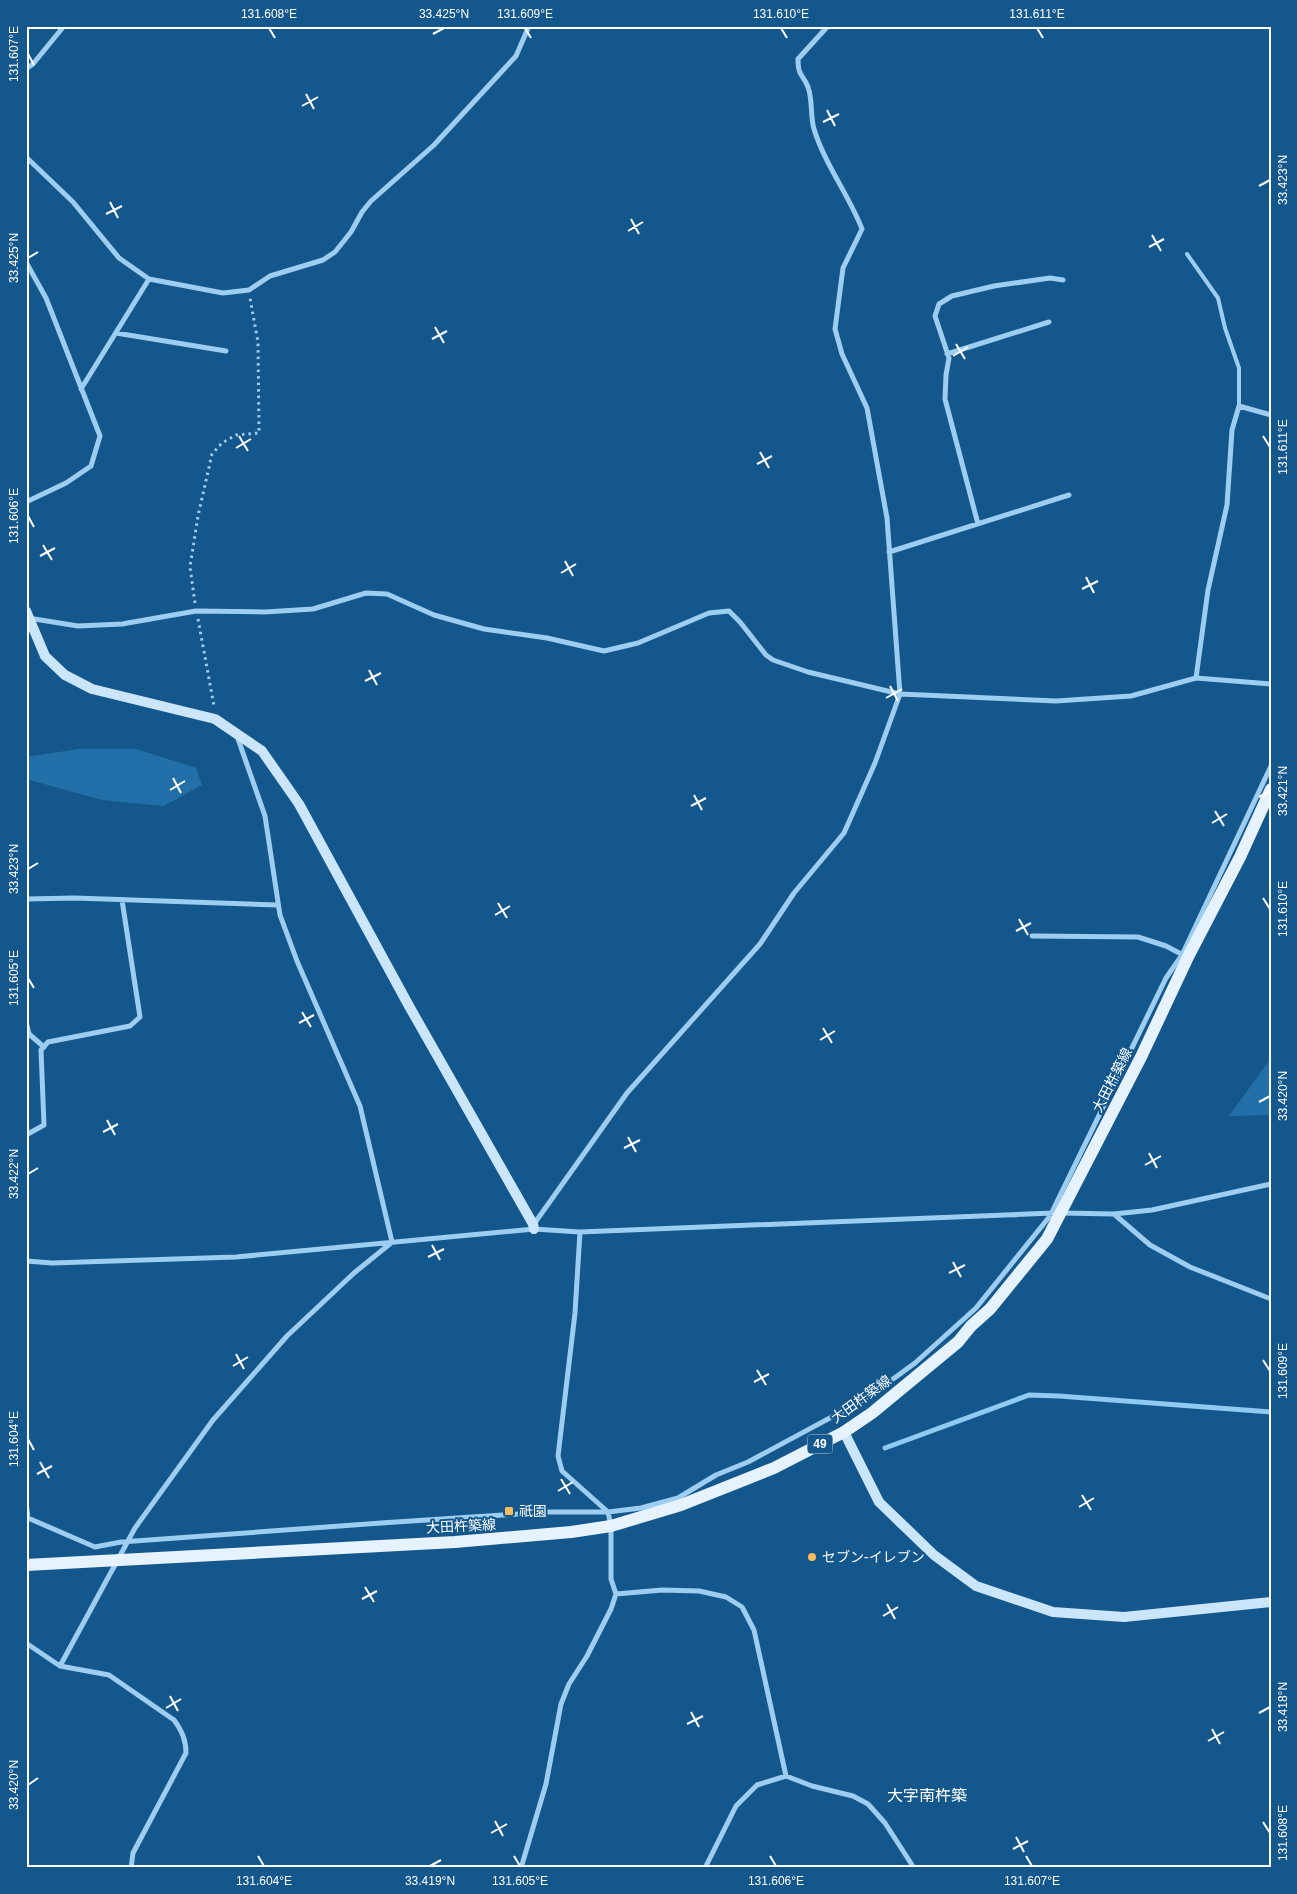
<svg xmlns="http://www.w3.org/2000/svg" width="1297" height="1894" viewBox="0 0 1297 1894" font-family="Helvetica,'Noto Sans JP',sans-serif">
<rect width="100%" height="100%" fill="#14578c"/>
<!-- green -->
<path fill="#2370a9" d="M79,749H136L196,768L202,785L164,806L102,800L26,779V757Z
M1271,1058V1115L1229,1116Z"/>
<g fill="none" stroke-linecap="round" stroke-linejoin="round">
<!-- stream -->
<path stroke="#8fcaf3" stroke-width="5" d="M885,1448L1029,1395L1059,1396L1271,1412"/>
<!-- path -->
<path stroke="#9dcdf0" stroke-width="3" stroke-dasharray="2.5 4" stroke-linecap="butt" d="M195,603L190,567L198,516L212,454L222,443L236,435L259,433L258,342L250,298
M198,619L214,706"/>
<!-- lane -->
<path stroke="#9dcdf0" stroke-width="4" d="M1187,254L1218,298L1225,328L1239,368V406"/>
<!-- street -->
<path stroke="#9dcdf0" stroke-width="5" d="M26,69L33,64L64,26
M26,157L73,202L119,258L149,279L223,293L249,290L270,276L323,260L335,252L351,232L362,212L371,201L434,145L516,56L529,26
M26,262L46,298L100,436L91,466L66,483L26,502
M116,333L226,351
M947,354L1049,322
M81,389L149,279
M978,524L945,399L946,375L949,358L935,316L939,304L952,296L994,286L1050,278L1063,280
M889,552L1069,495
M28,618L78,626L122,624L196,611L265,612L313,609L366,593L387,594L434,615L484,629L547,638L604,651L638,643L709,613L729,611L740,622L766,655L773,660L808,672L900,694L1056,701L1131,696L1196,678L1271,684
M1196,678L1208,590L1227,505L1232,430L1239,406L1271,415
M237,736L265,816L280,915L297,961L360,1106L392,1242
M26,899L75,898L278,905
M1032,936L1138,937L1166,946L1185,956
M26,1021L29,1034L44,1047
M26,1135L44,1125L41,1050L48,1042L130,1026L140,1017L122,900
M1062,1213L1114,1214L1152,1210L1271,1184
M1114,1214L1150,1245L1190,1267L1271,1299
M534,1224L627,1093L760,944L794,893L844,833L875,763L900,694L887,518L867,408L842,354L835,329L843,268L862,229C849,195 825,165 814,129C810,116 813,101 808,87C803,74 798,77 798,59L828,26
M26,1261L52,1263L236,1257L534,1229L580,1232L1053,1213
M26,1503L28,1518L95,1547L121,1542L381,1523L548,1512H608L641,1508L678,1498L716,1475L748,1462L867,1398L915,1363L976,1308L1050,1216L1166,978L1182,955L1271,766
M616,1594L662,1590L699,1591L726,1597L742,1607L754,1630L786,1776
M26,1643L60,1666L109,1675L174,1720C182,1731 186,1740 186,1753L133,1853L131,1868
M60,1666L135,1528L213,1420L287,1336L354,1273L391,1243
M521,1868L546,1784L561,1704L569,1684L587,1656L611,1609L616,1594L611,1579V1526L608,1512L562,1471L558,1456L575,1313L580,1232
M705,1868L736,1806L757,1785L786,1776L812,1786L853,1796L868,1804L885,1823L914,1868"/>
<!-- secondary -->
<path stroke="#cbe6fb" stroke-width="10" d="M26,611L45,656L65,675L92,689L215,719L262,751L299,804L409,1006L533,1224L534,1229
M844,1432L879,1502L934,1555L976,1586L1053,1612L1124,1617L1271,1602"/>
<!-- primary -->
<path stroke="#e6f3ff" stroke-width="12" d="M26,1565L455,1542L571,1532L611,1526L681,1505L774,1468L844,1432L872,1413L958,1342L971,1326L990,1309L1047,1239L1141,1057L1188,957L1240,857L1271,789"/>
</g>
<!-- ticks -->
<path fill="none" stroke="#fff" stroke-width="2" d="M269,28L275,38M525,28L531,38M781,28L787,38M1037,28L1043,38M433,34L444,28M28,54L34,65M306,94L314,109M302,106L318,97M827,110L835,126M823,122L839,114M1259,186L1270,180M110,202L118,218M106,214L122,206M631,219L639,234M628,231L643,222M1152,235L1161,251M1149,247L1164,239M28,258L38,252M435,327L444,343M432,339L447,331M956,344L965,359M953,356L968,347M239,436L248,451M1263,436L1270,447M236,448L251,439M760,452L769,468M757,464L772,456M28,516L34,527M43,545L52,560M40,556L55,548M565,561L573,576M561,573L576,564M1086,577L1094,593M1082,589L1098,581M369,670L377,685M365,681L381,673M890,686L898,701M886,698L902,689M173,778L181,793M170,790L185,781M694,795L702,810M1259,797L1270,791M691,806L706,798M1215,811L1224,826M1212,823L1227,814M28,869L38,863M1263,898L1270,909M498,903L507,918M495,915L510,906M1019,919L1028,935M1016,931L1031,923M28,978L34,988M302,1012L311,1027M299,1023L314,1015M823,1028L832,1043M820,1040L835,1031M1259,1102L1270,1096M107,1120L115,1135M103,1132L118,1124M628,1137L636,1152M624,1148L640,1140M1149,1153L1157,1168M1145,1165L1161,1156M28,1174L38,1168M432,1245L440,1260M428,1257L444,1249M953,1262L961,1277M949,1273L965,1265M236,1354L244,1369M1263,1360L1270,1371M233,1366L248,1357M757,1370L766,1385M754,1382L769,1374M28,1439L34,1450M40,1462L49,1478M37,1474L52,1466M561,1479L570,1494M558,1491L573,1482M1082,1495L1091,1510M1079,1507L1094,1498M365,1587L374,1602M362,1599L377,1591M887,1604L895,1619M883,1616L898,1607M170,1696L178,1711M166,1708L181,1699M691,1712L699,1727M1259,1713L1270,1707M687,1724L703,1716M1212,1729L1220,1744M1208,1741L1224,1732M28,1785L38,1778M495,1821L503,1836M1263,1822L1270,1833M491,1833L507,1824M1016,1837L1024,1852M1013,1849L1028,1841M258,1856L264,1866M514,1856L520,1866M770,1856L776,1866M1026,1856L1032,1866M430,1866L441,1860"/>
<!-- markers -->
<g fill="#ffbc5c" stroke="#14578c" stroke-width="2">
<rect x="504" y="1506" width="10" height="10" rx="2.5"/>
<circle cx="812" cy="1557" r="5"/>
</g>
<g text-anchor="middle" stroke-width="4" stroke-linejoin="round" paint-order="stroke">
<!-- shield labels -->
<rect fill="#14578c" stroke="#b8cddc" stroke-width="1" x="807.5" y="1434.5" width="25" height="19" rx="4"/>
<g font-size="12" font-weight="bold" fill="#fff">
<text x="820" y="1448">49</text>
</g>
<!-- street labels -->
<g font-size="14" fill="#fff" stroke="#14578c">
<text transform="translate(1112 1080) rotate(-63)" y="5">大田杵築線</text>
<text transform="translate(861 1399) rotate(-36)" y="5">大田杵築線</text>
<text transform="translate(461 1526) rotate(-3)" y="5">大田杵築線</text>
</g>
<!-- poi labels -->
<g font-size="14" fill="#fff" stroke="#14578c" text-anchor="start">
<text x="519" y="1516">祇園</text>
<text x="822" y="1562">セブン-イレブン</text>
</g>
<!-- quarter labels -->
<g font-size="16" fill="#fff" stroke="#14578c">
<text x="927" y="1801">大字南杵築</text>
</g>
</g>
<!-- border -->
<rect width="1297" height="1894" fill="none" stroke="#14578c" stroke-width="55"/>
<rect x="28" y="28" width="1242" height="1838" fill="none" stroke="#fff" stroke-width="2"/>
<g font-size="12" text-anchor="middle" fill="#fff">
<text x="269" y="18">131.608°E</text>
<text x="444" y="18">33.425°N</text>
<text x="525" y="18">131.609°E</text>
<text x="781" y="18">131.610°E</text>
<text x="1037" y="18">131.611°E</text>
<text transform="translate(14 54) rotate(-90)" y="4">131.607°E</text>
<text transform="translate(1283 180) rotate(-90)" y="4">33.423°N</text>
<text transform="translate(14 258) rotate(-90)" y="4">33.425°N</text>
<text transform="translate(1283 447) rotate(-90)" y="4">131.611°E</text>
<text transform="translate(14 516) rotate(-90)" y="4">131.606°E</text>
<text transform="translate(1283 791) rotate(-90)" y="4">33.421°N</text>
<text transform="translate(14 869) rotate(-90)" y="4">33.423°N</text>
<text transform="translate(1283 909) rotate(-90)" y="4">131.610°E</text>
<text transform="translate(14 978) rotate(-90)" y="4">131.605°E</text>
<text transform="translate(1283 1096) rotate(-90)" y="4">33.420°N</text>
<text transform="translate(14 1174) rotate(-90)" y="4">33.422°N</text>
<text transform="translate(1283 1371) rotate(-90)" y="4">131.609°E</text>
<text transform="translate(14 1439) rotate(-90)" y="4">131.604°E</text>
<text transform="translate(1283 1707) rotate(-90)" y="4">33.418°N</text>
<text transform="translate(14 1785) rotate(-90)" y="4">33.420°N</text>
<text transform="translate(1283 1833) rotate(-90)" y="4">131.608°E</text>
<text x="264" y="1885">131.604°E</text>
<text x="430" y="1885">33.419°N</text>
<text x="520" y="1885">131.605°E</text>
<text x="776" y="1885">131.606°E</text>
<text x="1032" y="1885">131.607°E</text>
</g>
</svg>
